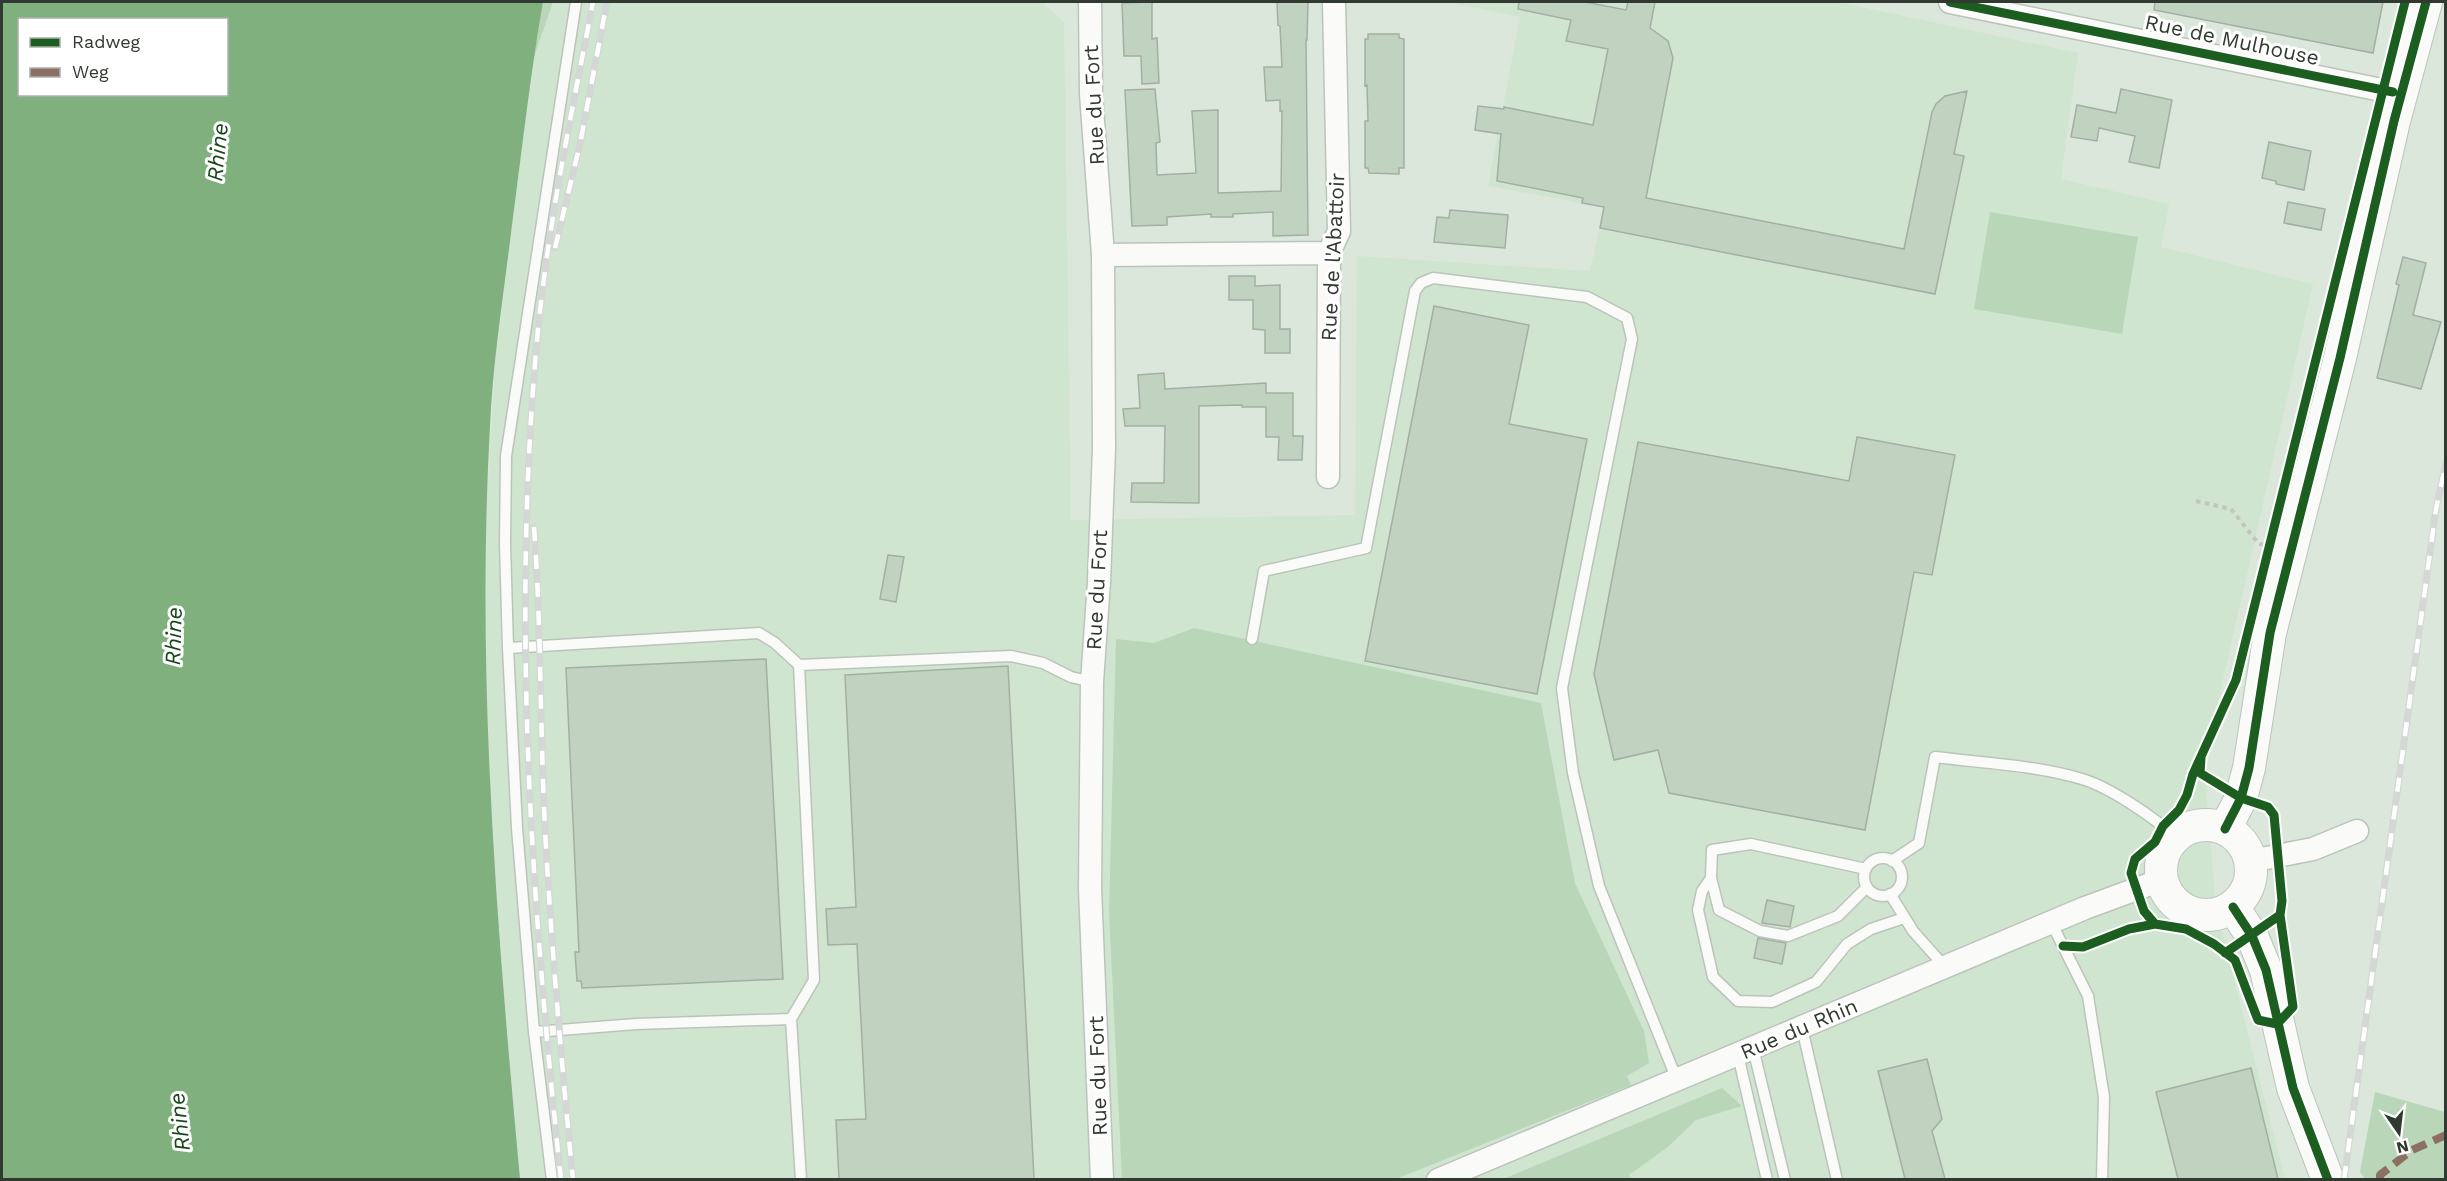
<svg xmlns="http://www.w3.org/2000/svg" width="2447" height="1181" viewBox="0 0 2447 1181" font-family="'Work Sans',sans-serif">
<rect width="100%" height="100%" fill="#dbe7da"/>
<!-- built -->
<path fill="#d0e5cf" d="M553,2H1042L1064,22L1071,520L1355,515L1357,256L1590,271L1604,207L1488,186L1520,17L1448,2H1838L2078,53L2061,179L2169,204L2161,247L2313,284L2204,763L2216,908L2285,1179L520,1180L502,988L491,825L485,610L487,498L496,346L533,60Z"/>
<!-- green -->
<path fill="#b9d7b8" d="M543,2H553L533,60Z
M1990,212L2138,237L2122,334L1974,309Z
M1194,628L1541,703L1575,883L1644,1031L1649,1063L1627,1076L1631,1085L1396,1179H1122L1109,912L1116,639L1154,643Z
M1722,1088L1742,1106L1696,1120L1668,1147L1629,1175L1631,1179H1503Z
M2375,1092L2445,1112V1179H2365L2360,1172Z"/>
<!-- water -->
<path fill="#7fb07e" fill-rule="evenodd" d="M2,2H543C530,76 522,150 512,225C504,292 493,359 490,426C476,678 497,929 520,1179H2ZM20,20H226V94H20Z"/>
<!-- building -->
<path fill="#c0d3c0" stroke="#a5aea4" stroke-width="1.5" d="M1152,2V39L1157,38L1159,83L1142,84L1141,56H1124L1122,3Z
M1280,2H1308L1307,40H1306L1308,235L1273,236V212L1233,214V217H1211V214L1167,217V225L1132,226L1125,90L1155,89L1160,142L1156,143L1157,175L1196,173L1192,111L1218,110V193L1281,191L1282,111H1280V100L1266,101L1264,67H1282L1280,26L1278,25L1277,3Z
M1519,2H1585L1626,10L1628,2H1655L1650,28L1668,41L1673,58L1646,198L1904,249L1932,112L1936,104L1945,96L1967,91L1954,154L1964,156L1935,294L1600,228L1604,207L1582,203L1583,198L1497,181L1501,134L1475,130L1478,106L1504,109V107L1593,125L1608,49L1566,41L1571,20L1518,9Z
M2155,2H2383L2373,53L2154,10Z
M1368,34H1399V38L1404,39V168H1399V174L1369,173L1368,168H1365V121H1368L1367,85L1365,86V39H1368Z
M2121,89L2172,100L2159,168L2129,162L2135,136L2099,128L2097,141L2071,137L2077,105L2116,113Z
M2269,142L2311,151L2304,190L2276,184V181L2262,178Z
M2288,202L2325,209L2321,230L2284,223Z
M1450,210L1508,215L1505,248L1434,242L1437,217L1449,218Z
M2403,257L2426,263L2413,315L2441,322L2421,389L2377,378L2399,285L2396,284Z
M1229,276H1255V286L1280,285V329H1290V353H1265V330L1253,329V300H1229Z
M1434,306L1529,325L1509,424L1587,439L1537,694L1365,661Z
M1164,373L1165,389L1266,383V393H1293V436H1303L1302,460H1278L1279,437H1266V407H1242V405L1199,406V503L1131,502L1132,483H1164L1165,426H1125L1123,409L1140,408L1138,375Z
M1857,437L1955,455L1932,575L1914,572L1865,830L1669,793L1658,750L1614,760L1594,674L1638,442L1849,481Z
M888,555L904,557L896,602L880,599Z
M766,659L783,979L582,988L581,981H577L575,952H579L566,668Z
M1008,666L1034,1179H839L836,1120L866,1119L857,944L828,945L826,909L856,907L845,675Z
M1767,900L1794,906L1790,927L1762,923Z
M1758,938L1786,943L1782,964L1754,958Z
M1927,1059L1942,1119L1932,1131L1945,1179H1905L1878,1071Z
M2251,1068L2278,1179H2178L2156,1092Z"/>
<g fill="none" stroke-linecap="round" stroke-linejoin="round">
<defs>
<path id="service" d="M1252,639L1264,571L1366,548L1415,291L1421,283L1433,278L1587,297L1627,318L1632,339L1562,688L1573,773L1599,886L1677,1080
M508,648L759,633L775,643L799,665L1011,656L1043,663L1071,677L1092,682
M799,665L814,980L791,1019L801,1180
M1864 877a19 19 0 1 1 38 0a19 19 0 1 1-38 0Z
M1892,861L1919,843L1935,757C1983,763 2035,765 2082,779C2109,787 2154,817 2175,837
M1866,869L1751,844L1712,850L1711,878L1719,910L1760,931L1788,936L1838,916L1867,887
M1711,878L1702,891L1698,910L1713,977L1738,1001L1772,1002L1816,982L1847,944L1871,929L1904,918
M1890,894L1913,931L1945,967
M2051,922L2088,996L2104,1097L2102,1180
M1802,1028L1837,1180
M534,1032L636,1024L791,1019
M1753,1048L1785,1180
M1738,1055L1767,1180
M552,1180L534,1032L517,828L508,648L505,544L506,456L576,2"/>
<path id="minor" d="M1090,2L1091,94L1103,255L1104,448L1099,582L1092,682L1090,888L1102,1180
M1950,2L2401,94
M1103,255L1329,253
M1328,477L1329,253L1339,231L1334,2
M2251,861L2313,849L2357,831
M1438,1180L2085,908L2161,880"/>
<path id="secondary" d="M2161 870a45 45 0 1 1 90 0a45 45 0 1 1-90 0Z
M2225,829L2241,798L2249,768L2270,633L2340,358L2394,121L2426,2
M2233,907L2252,936L2266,970L2293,1088L2328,1180"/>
</defs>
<!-- service casing -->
<use href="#service" stroke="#bbc4bb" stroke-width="13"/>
<!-- minor casing -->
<use href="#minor" stroke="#bbc4bb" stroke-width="25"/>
<!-- secondary casing -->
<use href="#secondary" stroke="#bbc4bb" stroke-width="34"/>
<!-- path -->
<path stroke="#c1c6c1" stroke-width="4" stroke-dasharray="4.5 4.5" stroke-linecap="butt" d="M2196,501L2231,509L2259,544L2265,545"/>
<!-- service -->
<use href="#service" stroke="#fafbf9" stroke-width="10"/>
<!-- minor -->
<use href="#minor" stroke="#fafbf9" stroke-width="22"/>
<!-- secondary -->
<use href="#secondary" stroke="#fafbf9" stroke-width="32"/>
<defs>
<path id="rail" d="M555,248L580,144L607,2
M534,527C541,621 540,715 544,808C550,932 561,1056 573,1180
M561,1180C531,898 511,612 538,330C549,219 572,111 593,2
M2344,1180L2436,509L2446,463"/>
</defs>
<!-- rail casing -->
<use href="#rail" stroke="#d4d8d4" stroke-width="7"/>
<!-- rail -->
<use href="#rail" stroke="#fff" stroke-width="4.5" stroke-dasharray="14" stroke-linecap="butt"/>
<!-- quiet -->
<path stroke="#8d6e63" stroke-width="8" stroke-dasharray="15 8" stroke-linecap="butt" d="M2380,1180V1175L2412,1150L2446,1135"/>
<defs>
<path id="cycleway" d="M1950,2L2393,92
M2201,758L2200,773L2241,798L2268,807L2274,815L2282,901L2280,915L2225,953
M2225,829L2241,798L2249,768L2270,633L2340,358L2394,121L2426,2
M2233,907L2252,936L2266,970L2293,1088L2328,1180
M2155,924L2144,911L2131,873L2135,859L2155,842L2163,826L2179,810L2187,795L2193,774L2236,680L2405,2
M2063,946L2083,947L2129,929L2155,924L2186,929L2214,944L2235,960L2258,1020L2277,1024L2293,1007L2280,915"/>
</defs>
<!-- cycleway casing -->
<use href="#cycleway" stroke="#fff" stroke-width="13"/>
<!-- cycleway -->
<use href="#cycleway" stroke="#1b5e20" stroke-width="9"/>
</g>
<g text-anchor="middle" stroke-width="6" stroke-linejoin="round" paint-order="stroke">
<!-- street labels -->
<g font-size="21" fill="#313a31" stroke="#fff">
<text transform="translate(2232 40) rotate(12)" y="7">Rue de Mulhouse</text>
<text transform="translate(1094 105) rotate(-93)" y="7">Rue du Fort</text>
<text transform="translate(1333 257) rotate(-87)" y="7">Rue de l'Abattoir</text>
<text transform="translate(1097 590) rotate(-87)" y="7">Rue du Fort</text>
<text transform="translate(1799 1029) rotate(-23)" y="7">Rue du Rhin</text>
<text transform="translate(1098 1076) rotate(-92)" y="7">Rue du Fort</text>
</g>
<!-- water labels -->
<g font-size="22" font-style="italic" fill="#18471a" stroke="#fff">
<text transform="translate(217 152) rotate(-84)" y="8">Rhine</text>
<text transform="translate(173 636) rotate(-88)" y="8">Rhine</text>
<text transform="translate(179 1122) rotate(-96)" y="8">Rhine</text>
</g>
</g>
<!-- border -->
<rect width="2447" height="1181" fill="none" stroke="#313a31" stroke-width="6"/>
<!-- legend -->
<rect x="18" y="18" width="210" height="78" fill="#ffffff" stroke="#adb0ad" stroke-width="1.5"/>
<rect x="30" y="38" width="30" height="9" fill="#1b5e20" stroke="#adb0ad" stroke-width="1.5"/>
<text x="72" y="48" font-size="18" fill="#313a31">Radweg</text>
<rect x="30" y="68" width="30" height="9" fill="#8d6e63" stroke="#adb0ad" stroke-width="1.5"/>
<text x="72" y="78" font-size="18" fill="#313a31">Weg</text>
<!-- north arrow -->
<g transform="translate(2399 1133) rotate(166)" stroke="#ffffff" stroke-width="4.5" paint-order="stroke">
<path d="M0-4.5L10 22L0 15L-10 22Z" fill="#313a31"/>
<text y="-9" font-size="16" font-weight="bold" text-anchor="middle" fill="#313a31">N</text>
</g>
</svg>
